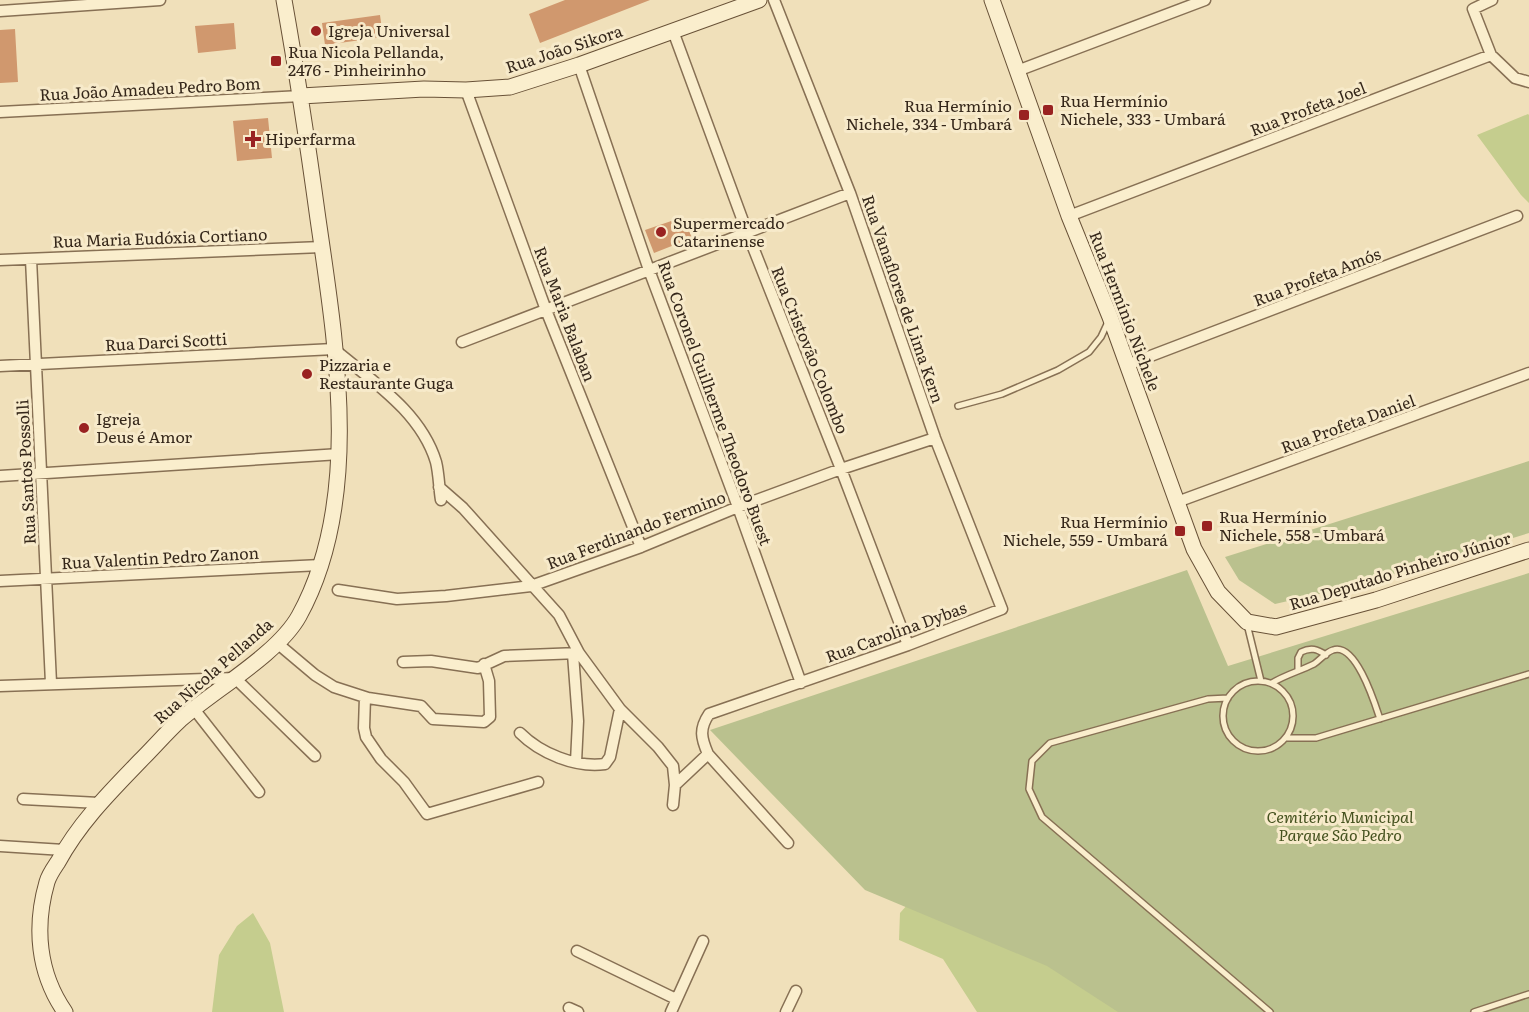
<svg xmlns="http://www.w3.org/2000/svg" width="1529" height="1012" viewBox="0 0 1529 1012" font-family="Literata,serif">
<rect width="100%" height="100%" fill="#f0e0ba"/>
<!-- green -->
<path fill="#c5cd8e" d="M1528,114L1529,115V203L1521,195L1477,135Z
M924,886L1149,1012H977L943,959L899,940L900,913Z
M253,913L270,943L284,1012H212L219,955L237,926Z"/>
<!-- cemetery -->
<path fill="#bac18e" d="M1529,461V533L1362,584L1275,604L1239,580L1225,557Z
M1187,570L1228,666L1529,573V1012H1118L1047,966L865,890L710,730Z"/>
<!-- building -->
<path fill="#d0986e" d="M565,0H650L540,43L529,14Z
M380,15L383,37L325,45L322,23Z
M234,23L236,49L198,53L195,26Z
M15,29L18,82L0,83V30Z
M268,118L272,158L237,161L233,121Z
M683,217L692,238L654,253L645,230Z"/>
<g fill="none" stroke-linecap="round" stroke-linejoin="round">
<defs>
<path id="lane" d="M958,406L1002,394L1058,370L1089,352L1101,337L1108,322
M1247,624L1261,681
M1298,669V658L1301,652C1311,647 1317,649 1326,655
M1223 716a35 35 0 1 1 70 0a35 35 0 1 1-70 0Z
M1272,683C1285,675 1300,671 1314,664C1320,660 1326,652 1333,650C1356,642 1375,704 1380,719
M1228,698L1208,699L1050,743L1032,761L1029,789L1042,817L1270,1012
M1286,738H1316L1529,674
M1474,1012L1529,994"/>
<path id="street" d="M1492,0L1473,9L1491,55L1515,78L1529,82
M0,11L160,0
M673,31L747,232L841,469L908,645
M579,65L649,270L738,507L801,683
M1017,71L1205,0
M466,90L546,310L641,547
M0,112L301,96
M1069,216L1491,55
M31,259L51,683
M0,260L322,247
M462,342L850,193
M1127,365L1517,216
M0,366L334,349C372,381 421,412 436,462C439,474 439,488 441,500
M0,476L340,454
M439,487L463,508L559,615L579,653L620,709L658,747L673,766L675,785L673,805
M1177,502L1529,373
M0,581L321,565
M338,590L397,599L446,596L531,586L641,547L738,507L841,469L935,438
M277,643L315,675L334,687L368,698L421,706L433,719L484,722L490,717L489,681L484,664
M573,654L578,721L576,762
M403,662L431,661L478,668L504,656L579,653
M0,686L235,678L315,756
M365,697L364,728L366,737L381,759L404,782L427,814L538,782
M194,709L259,792
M520,733C540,753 575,768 605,764L610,757L620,709
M708,754L788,843
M675,785L708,754C701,738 699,729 709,714L908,645L1002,609L935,438L850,193L774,0
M23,799L99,803
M0,846L64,850
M577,951L676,999
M569,1008L578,1012
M671,1012L703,941
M786,1012L796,991"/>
<path id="secondary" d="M992,0L1069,216L1110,317L1194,549L1218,592L1247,622L1276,627L1376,600L1529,550
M301,96L424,89L466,90L510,87L579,65L759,0
M65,1012C38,973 34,927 47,882C49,875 54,868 58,862C79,823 110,792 140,761C154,747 166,733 180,720C214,690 278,654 299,616C363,500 336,344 318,219C308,146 297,73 284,0"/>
</defs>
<!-- lane casing -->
<use href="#lane" stroke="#877054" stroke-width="8"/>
<!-- street casing -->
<use href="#street" stroke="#877054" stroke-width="13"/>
<!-- secondary casing -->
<use href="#secondary" stroke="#685137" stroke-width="17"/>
<!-- lane -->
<use href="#lane" stroke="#faeecd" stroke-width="5"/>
<!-- street -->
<use href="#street" stroke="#faeecd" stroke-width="10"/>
<!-- secondary -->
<use href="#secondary" stroke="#faeecd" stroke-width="15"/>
</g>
<!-- markers -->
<g fill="#992221" stroke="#f7eaca" stroke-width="2">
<circle cx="316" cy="31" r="6"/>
<rect x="270" y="55" width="12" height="12" rx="3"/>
<rect x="1042" y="104" width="12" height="12" rx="3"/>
<rect x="1018" y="109" width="12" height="12" rx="3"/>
<path d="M250 130h6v6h6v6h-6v6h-6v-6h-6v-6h6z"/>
<circle cx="661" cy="232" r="6"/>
<circle cx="307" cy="374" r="6"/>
<circle cx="84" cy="428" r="6"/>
<rect x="1201" y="520" width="12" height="12" rx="3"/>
<rect x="1174" y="525" width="12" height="12" rx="3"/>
</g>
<g text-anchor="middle" stroke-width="6" stroke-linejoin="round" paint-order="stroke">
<!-- poi labels -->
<g font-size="16" fill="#35271a" stroke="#f7eaca" text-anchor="start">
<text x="328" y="37">Igreja Universal</text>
<text x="288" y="58">Rua Nicola Pellanda,<tspan x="288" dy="18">2476 - Pinheirinho</tspan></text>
<text x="1060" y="107">Rua Hermínio<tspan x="1060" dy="18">Nichele, 333 - Umbará</tspan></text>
<text x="1012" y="112" text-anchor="end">Rua Hermínio<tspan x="1012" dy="18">Nichele, 334 - Umbará</tspan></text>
<text x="265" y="145">Hiperfarma</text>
<text x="673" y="229">Supermercado<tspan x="673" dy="18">Catarinense</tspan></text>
<text x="319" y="371">Pizzaria e<tspan x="319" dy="18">Restaurante Guga</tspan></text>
<text x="96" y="425">Igreja<tspan x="96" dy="18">Deus é Amor</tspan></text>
<text x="1219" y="523">Rua Hermínio<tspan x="1219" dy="18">Nichele, 558 - Umbará</tspan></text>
<text x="1168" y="528" text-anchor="end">Rua Hermínio<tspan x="1168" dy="18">Nichele, 559 - Umbará</tspan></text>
</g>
<!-- street labels -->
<g font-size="16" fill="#35271a" stroke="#f7eaca">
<text transform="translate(564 49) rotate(-18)" y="6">Rua João Sikora</text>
<text transform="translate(150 89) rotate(-3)" y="6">Rua João Amadeu Pedro Bom</text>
<text transform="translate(1308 109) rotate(-21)" y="6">Rua Profeta Joel</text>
<text transform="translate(160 238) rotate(-2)" y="6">Rua Maria Eudóxia Cortiano</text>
<text transform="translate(1317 277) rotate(-21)" y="6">Rua Profeta Amós</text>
<text transform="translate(903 299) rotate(71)" y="6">Rua Vanaflores de Lima Kern</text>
<text transform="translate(1125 311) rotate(69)" y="6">Rua Hermínio Nichele</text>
<text transform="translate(565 314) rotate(69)" y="6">Rua Maria Balaban</text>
<text transform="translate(166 342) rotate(-3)" y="6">Rua Darci Scotti</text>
<text transform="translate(810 350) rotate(68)" y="6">Rua Cristovão Colombo</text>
<text transform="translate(715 403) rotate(70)" y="6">Rua Coronel Guilherme Theodoro Buest</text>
<text transform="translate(1348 424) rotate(-20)" y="6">Rua Profeta Daniel</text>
<text transform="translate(26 472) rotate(-93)" y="6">Rua Santos Possolli</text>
<text transform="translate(636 530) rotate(-21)" y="6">Rua Ferdinando Fermino</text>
<text transform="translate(160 558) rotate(-3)" y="6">Rua Valentin Pedro Zanon</text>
<text transform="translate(1400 571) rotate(-17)" y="6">Rua Deputado Pinheiro Júnior</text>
<text transform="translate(896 632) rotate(-20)" y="6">Rua Carolina Dybas</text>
<text transform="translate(213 671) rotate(-41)" y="6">Rua Nicola Pellanda</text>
</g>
<!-- park labels -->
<g font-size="16" font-style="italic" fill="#45521f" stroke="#f7eaca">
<text x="1340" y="823">Cemitério Municipal<tspan x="1340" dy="18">Parque São Pedro</tspan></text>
</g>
</g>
</svg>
